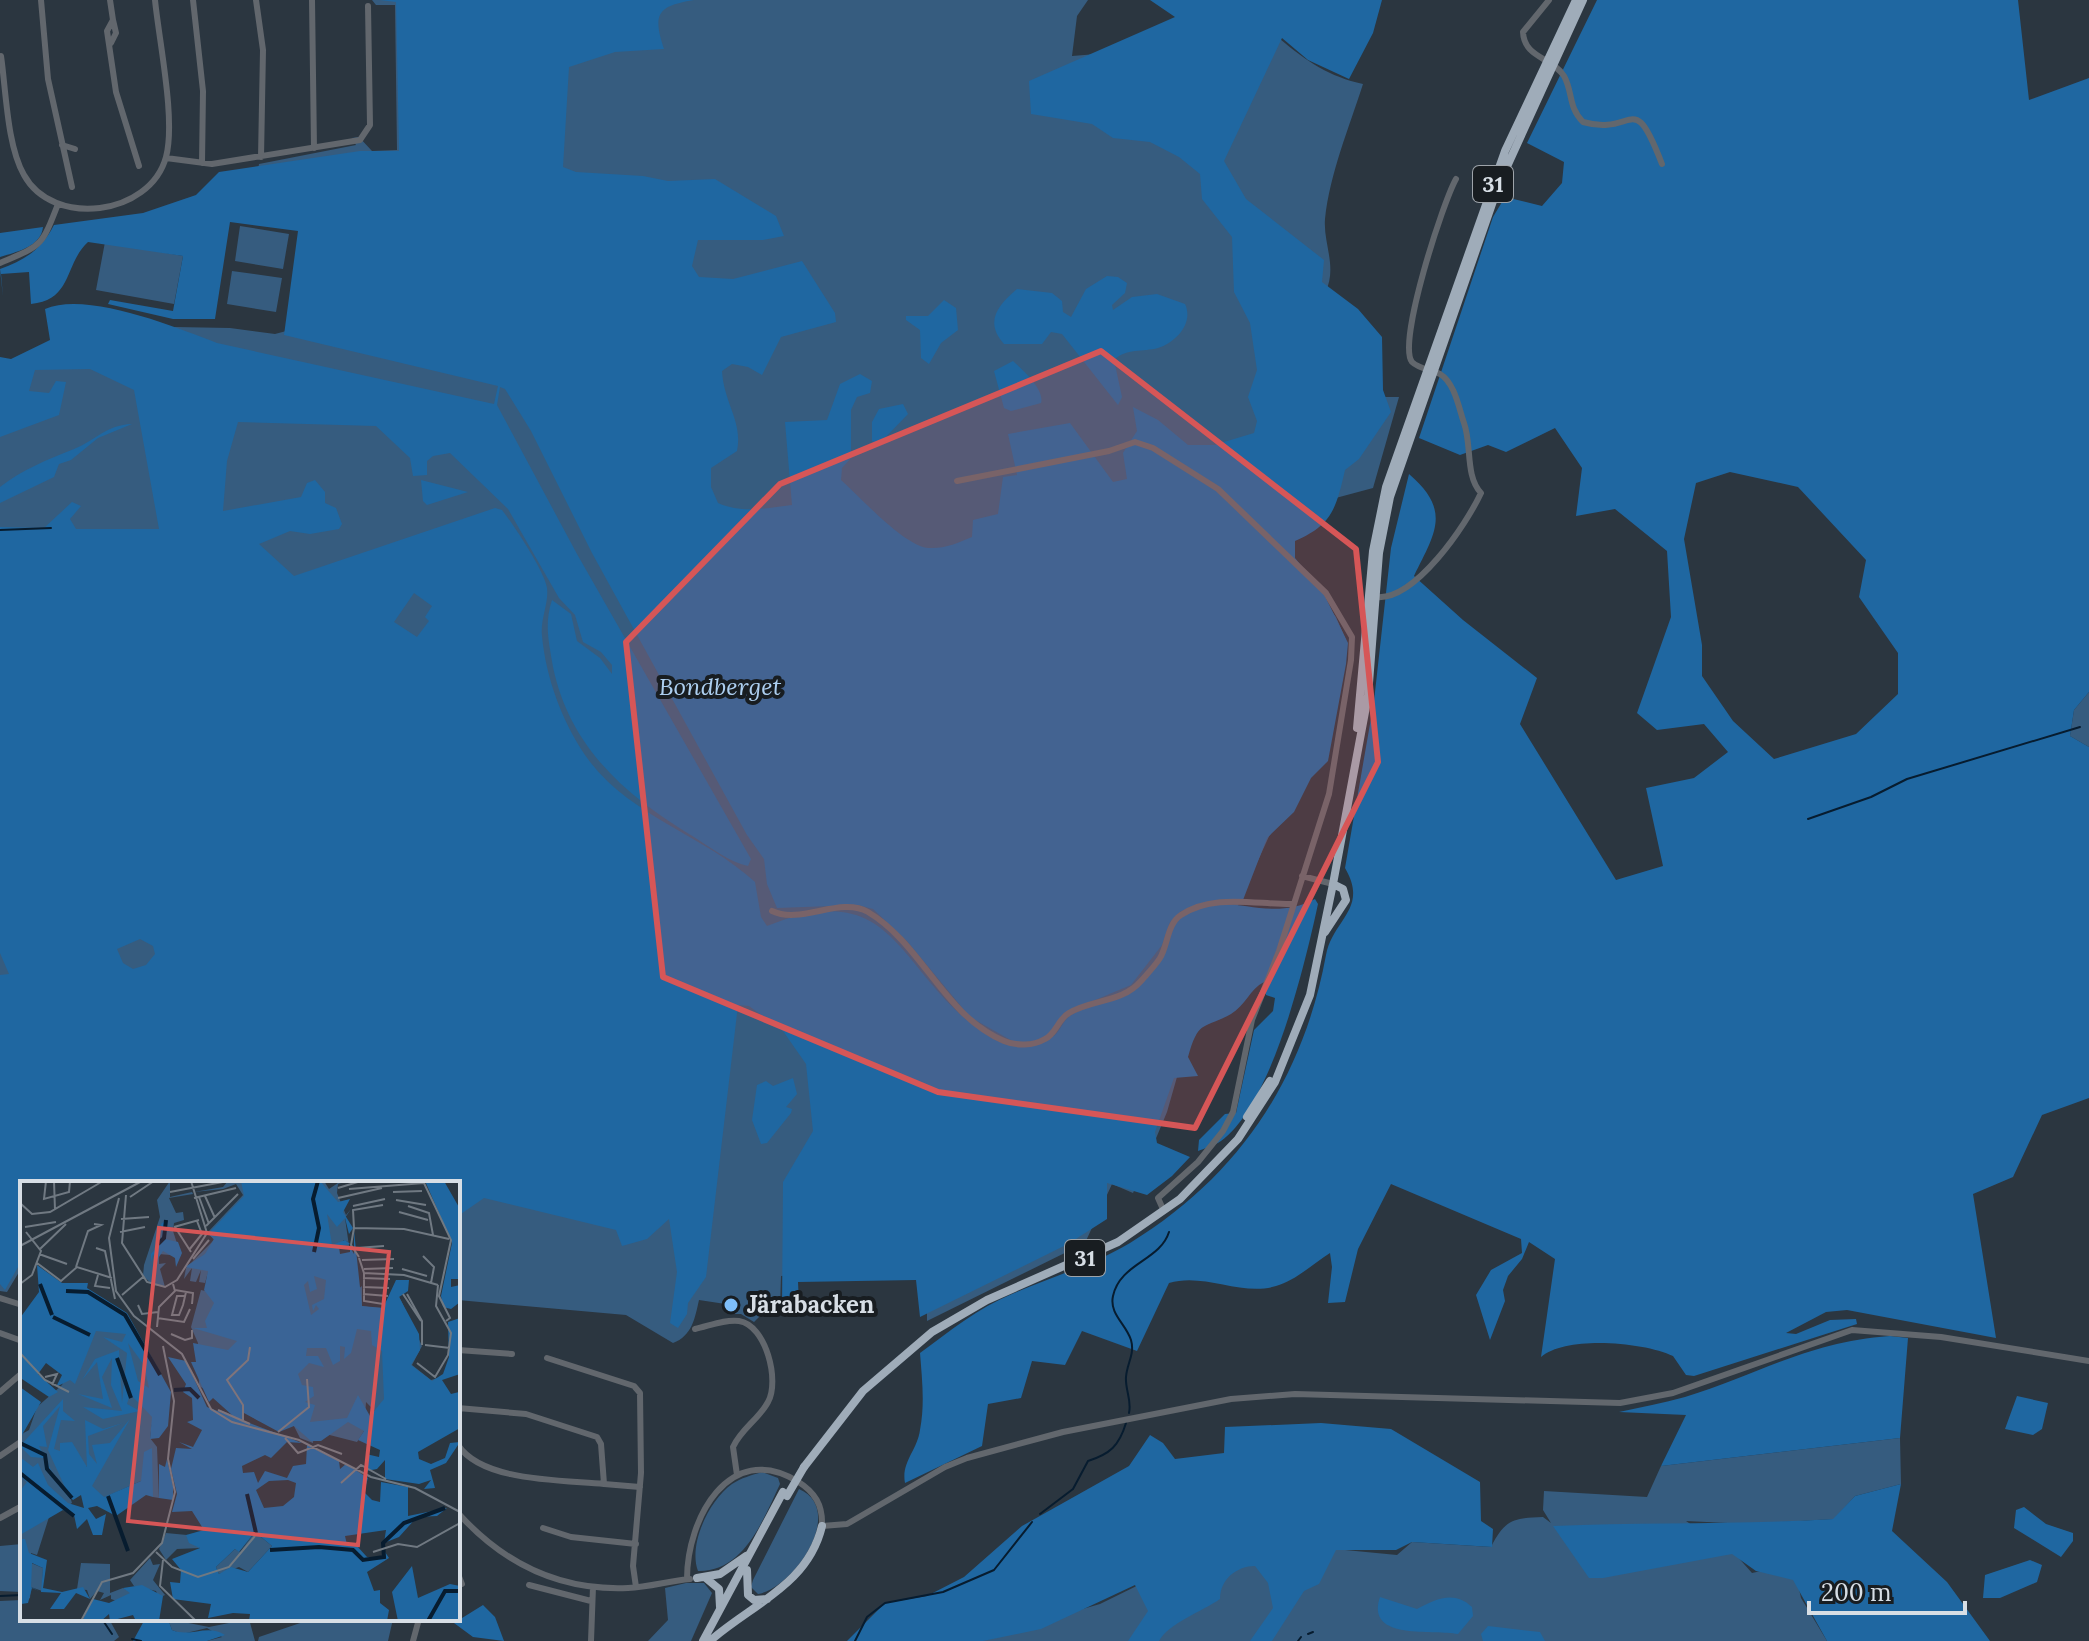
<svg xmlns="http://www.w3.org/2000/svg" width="2089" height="1641" viewBox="0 0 2089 1641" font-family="Lora,serif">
<rect width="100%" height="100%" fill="#2b3640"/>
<!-- green -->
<path fill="#365c7f" d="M372,0H1088L1077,16L1072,56L1280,39C1306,61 1330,77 1363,84C1349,128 1330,173 1325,219C1323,244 1338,267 1325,293L1370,397H1399L1373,488L1332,499L1280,544L1336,617L1346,640L1343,674L1240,900L1183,1056L1167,1112L1137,1184L1133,1193L1112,1184L1085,1243L927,1321V1264L781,1276L780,1307L776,1311L764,1312L754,1322L741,1314H728L732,1305L699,1300C695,1318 692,1336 673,1343L626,1315L458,1300V1183H22V1267L7,1292L0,1291V390L78,337L175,327L230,328L275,334L290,330L315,221L251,206L259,164L356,145L352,138L359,137L372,151L397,150L395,5H376Z
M240,226L289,234L283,269L235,261Z
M105,242L183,256L174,304L96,290Z
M232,271L282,278L276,312L227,304Z
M2089,692V747L2070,736L2074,710Z
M1900,1438L1901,1484L1855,1496L1834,1519L1749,1524L1686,1521L1736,1555L1752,1573L1766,1570L1796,1575L1801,1598L1827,1641H972L1100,1604L1232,1539L1397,1555L1412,1542L1491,1547C1505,1519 1514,1518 1543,1517L1551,1523L1543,1510L1544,1491L1647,1497L1661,1466Z
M762,1472L778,1478L780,1484C763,1520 744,1572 698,1571C688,1545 709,1500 732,1484C741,1478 752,1475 762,1472Z
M799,1489C847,1510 794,1588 758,1594L751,1587L753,1580Z
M22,1544V1592L0,1591V1546Z
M686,1583H704L712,1593L691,1641H648L668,1620L665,1588Z
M22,1600V1619H109L119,1637L114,1641H0V1601Z
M168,1619L209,1627L249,1619L255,1641H207L222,1637L207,1628L182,1634L172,1630Z
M312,1619H393L388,1641H258L259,1637Z"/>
<!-- forest -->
<path fill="#1f67a1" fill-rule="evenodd" d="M380,0H694C658,6 652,13 664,49L615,52L569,67L563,167L576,172L643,176L668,181L715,179L776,216L784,236L763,240H698L692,266L699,277L733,279L802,261L835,313L836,322L781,337L762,375L748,367L732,364L722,371C724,404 743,421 737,451L711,468V487L718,503C743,514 766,508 792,505L785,422L827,420L840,384L860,374L872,381L870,393L857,397L851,410V458L842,468L841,480C860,497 905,547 929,548C944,549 958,543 972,537L973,520L998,514L1003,477L1017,475L1008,434L1070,423L1113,482L1127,479L1123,453L1137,431L1133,407L1158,420L1188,445H1214L1254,433L1257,421L1248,397L1257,370L1250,323L1234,292L1232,237L1202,199L1200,174L1179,157L1150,142L1113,138L1092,124L1031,114L1029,81L1175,17L1150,0H1382L1373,33L1349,79L1308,60L1282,38L1224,161L1246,199L1324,260L1322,282L1358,309L1382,337L1383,390L1391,412L1359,459L1345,470C1336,509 1332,525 1295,541V558L1324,594L1348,643L1346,664L1328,761L1311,778L1294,812L1267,838L1243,900L1181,911L1170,922L1162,945L1131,985L1064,1013L1051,1033L1035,1041L1016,1043L970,1017L907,941L873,909L858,905L777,908L767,884L764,859L747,835L592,553L531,431L505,389L500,387L497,405L577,554L751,859L748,866C729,862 710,847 694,837C626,796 570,748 553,667C549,643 544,624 552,600L571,614L577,641L600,658L612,674V665L601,652L583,642L575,615L559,598L508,509L450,453L433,456L427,461V475L413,476L410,458L376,426L238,422L227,461L223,511L301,497L307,483L315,480L325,492V503L336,508L342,524L339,529L310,534L290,531L259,544L294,576L495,508L502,510C513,524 545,572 547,588C549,603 540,620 542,636C546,678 562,721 585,755C627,816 703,834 755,882L761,917L767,926C894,875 896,968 977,1028C989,1036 1001,1045 1015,1046C1024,1047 1048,1042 1055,1035C1061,1029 1063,1021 1070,1016C1095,998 1130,1003 1153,970C1166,952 1166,926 1186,914C1229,888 1266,925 1315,899L1318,904C1305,964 1272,1105 1221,1141C1214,1146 1205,1148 1198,1151L1199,1140L1225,1114L1236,1113L1254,1030L1273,1011L1275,998L1266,995L1264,982C1250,989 1245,1006 1231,1014C1202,1030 1199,1019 1188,1057L1198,1076L1174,1078L1155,1132L1157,1143L1190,1157L1172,1176L1147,1195L1107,1183V1219L1068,1244L920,1317L916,1280L798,1282L799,1304L795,1309L782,1311L783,1182L813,1131L806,1064L783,1031L749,1006L738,1005L706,1277L688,1303L687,1314L678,1328L670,1323L677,1272L669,1219L647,1239L622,1246L616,1230L484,1198L458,1216V1183H22V1260L5,1290L0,1284V975L9,974L0,953V527L44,528L72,502L81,506L70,519L76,529H159L134,390L90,369L35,370L29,391L49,393L56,381L66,382L59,415L0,437V357L11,359L50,340L45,309C87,291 175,327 217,343L494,404L498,386L284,335L298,231L230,222L215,319H173L108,304L110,300L173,311L183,256L88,242C64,264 73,300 31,304L29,272L1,274L3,297L0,269C25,260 41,250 54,225L143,213L196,195L219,172L360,151H399L396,2ZM414,593L432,606L425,617L429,621L417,637L394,622ZM140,939L153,946L155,954L146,965L133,969L123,963L117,949Z
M1597,0H2018L2029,100L2089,78V692L2074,710L2070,736L2089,747V1098L2042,1115L2013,1177L1973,1194L1996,1338L1847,1310L1826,1312L1786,1333L1796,1334L1830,1320L1856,1319L1857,1324L1694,1376L1686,1375L1673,1356C1644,1342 1566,1335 1541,1357L1555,1259L1529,1242L1522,1259L1508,1276L1503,1290L1505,1301L1490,1340L1476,1295L1491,1270L1522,1253L1521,1239L1391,1184L1358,1249L1345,1302L1328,1303L1332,1267L1330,1253C1314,1263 1295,1281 1276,1286C1242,1297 1204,1272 1169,1283L1137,1351L1082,1331L1065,1365L1032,1361L1021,1398L988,1404L982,1446L905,1483C901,1462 917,1451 920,1430C925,1404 922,1379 920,1353C950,1331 978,1308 1012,1294C1051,1277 1093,1265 1130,1243C1238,1177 1303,1080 1326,955C1333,919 1369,909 1345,868L1374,701L1391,548L1409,474C1452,511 1435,533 1414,576L1463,620L1537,678L1520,724L1616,880L1663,866L1646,788L1694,778L1728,752L1704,724L1657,730L1637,713L1671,617L1667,551L1615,509L1576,516L1582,468L1555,428L1506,452L1488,445L1460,455L1419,438L1493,217L1505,197L1542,206L1562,183L1564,162L1527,143ZM1730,472L1798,487L1866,560L1859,597L1898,653V694L1856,734L1774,759L1733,721L1702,676V645L1684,539L1696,483Z
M43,227C41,247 16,252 0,257V233Z
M1107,276L1118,277L1127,283L1125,293L1112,305L1113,310L1132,297L1157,294L1185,304C1194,323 1176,342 1158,348C1143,352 1126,348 1114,360L1122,397L1118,405L1062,334L1051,332L1042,344H1004C984,322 998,305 1017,289L1052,293L1062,301L1063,312L1071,317L1086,289Z
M944,300L956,308L958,330L941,343L929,364L921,358L920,330L906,320V316H928Z
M1013,361C1023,370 1045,390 1041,403L1011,411L1004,408L994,371Z
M903,404L908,414L879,444L872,441V422L879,409Z
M132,424L98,438L71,460L59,464L54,477L0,503V487C23,469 47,460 74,449C96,440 106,425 132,424Z
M421,480L468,492L427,505L423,501Z
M793,1078L797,1094L786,1107L792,1109L791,1113L767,1143L761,1144L752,1120L757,1085L766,1081L773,1086Z
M1890,1336L1908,1338L1900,1438L1661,1466L1686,1415L1619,1412C1641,1407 1663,1403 1685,1397C1760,1374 1807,1342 1890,1336Z
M2017,1396L2048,1403L2042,1429L2033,1435L2005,1429Z
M1321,1423L1391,1429L1480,1482L1481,1521L1493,1529L1492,1547L1412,1542L1396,1550H1336L1319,1584L1304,1591L1272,1641H1250L1273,1608L1268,1583L1255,1566C1237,1566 1220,1579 1220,1599C1201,1612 1169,1623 1159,1641H1128L1148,1611L1135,1585L1041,1629L983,1641H847L885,1603L927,1596L964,1577L1022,1526L1129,1466L1150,1435L1163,1443L1175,1459L1224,1453L1225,1427Z
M1901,1484L1892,1531L1947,1582L1990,1641H1827L1793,1580L1756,1571L1732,1554L1603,1578H1589L1553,1526C1647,1522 1740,1525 1833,1519L1855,1496Z
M2024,1507L2046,1524L2073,1533V1541L2061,1557L2014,1528L2016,1510Z
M2030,1560L2042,1565L2037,1582L2000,1598H1983L1985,1575Z
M1380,1597L1417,1609C1436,1599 1454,1590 1472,1607L1473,1616L1458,1634C1432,1629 1365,1641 1380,1597Z
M483,1605L495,1617L504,1641L473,1637L454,1623Z
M145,1619H168L172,1630C191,1638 207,1623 225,1635L207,1641H133Z
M1488,1626L1540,1632L1545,1641H1483L1481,1634Z"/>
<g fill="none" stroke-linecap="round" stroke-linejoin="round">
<!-- stream -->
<path stroke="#071c2f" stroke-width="2" d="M0,530L51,528
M1808,819L1871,797L1907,779L2080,727
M1129,1413C1132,1400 1125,1390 1126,1377C1127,1363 1135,1354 1131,1340C1126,1324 1109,1314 1113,1296C1120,1263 1160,1261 1169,1232
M1040,1514L1073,1489L1088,1461C1110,1454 1119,1446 1126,1423
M0,1596L22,1595
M102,1619L112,1634
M1308,1634L1313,1632
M132,1639L141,1641
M855,1641L867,1617L885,1603L943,1592L994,1570L1032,1522
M1298,1641L1301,1637"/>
<!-- minor -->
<path stroke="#62676d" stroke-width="6" d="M41,0L48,79L72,187
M110,0L113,20L107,31L116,92L139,166
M193,0L203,91L202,163
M256,0L263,50L261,157
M312,0L314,148
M1549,0L1523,32C1524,58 1552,57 1564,76C1573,92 1568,107 1583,122C1636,137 1632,86 1662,164
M111,43L116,33L113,20
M1,56C6,90 7,146 24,175C53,228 150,216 166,157C176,120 159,41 155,0
M62,145L75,149
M166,158L212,164L360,140L370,125L368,6
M0,263C42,245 41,248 58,204
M957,481L1109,451L1135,442L1153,448L1218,489L1326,593L1352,637L1351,660L1329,794L1279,951L1252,1020L1233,1112L1223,1131L1198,1162L1158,1198L1162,1207
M1376,597C1415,601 1466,525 1481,493C1465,476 1472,445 1464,423C1459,409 1455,383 1440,374C1432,370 1419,369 1412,362C1397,343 1443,202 1456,179
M1302,876L1333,884
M772,911C801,925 840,896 868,912C923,945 943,1015 1004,1041C1016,1046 1033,1046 1045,1039C1056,1034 1058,1019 1069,1013C1092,999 1122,1003 1141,981C1147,974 1155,966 1160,958C1168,945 1167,924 1181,915C1214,893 1257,905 1294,904
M0,1298L22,1305
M695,1329C709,1326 725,1319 739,1321C766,1325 780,1381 768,1402C759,1419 741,1429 733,1447L737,1475
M0,1333L22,1341
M458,1350L512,1354
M547,1358L634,1386L640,1393L641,1473L633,1566L636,1587
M0,1392L22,1373
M458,1408L526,1414L597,1437L601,1444L604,1484C563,1480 482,1482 458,1445
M458,1421L459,1408
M0,1456L22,1441
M604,1484L640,1487
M458,1513C503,1563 560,1591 628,1588C649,1587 669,1581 690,1579
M0,1518L22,1506
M543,1528L571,1537L636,1544
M458,1574L462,1584
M687,1579C687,1519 729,1440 797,1481C815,1492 823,1505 822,1526L847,1524L945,1467L967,1458L1063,1432L1231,1399L1295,1394L1620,1403L1673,1393L1852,1330L1941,1337L2089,1361
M529,1585L591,1601
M413,1641L419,1619
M591,1641L593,1587"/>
<!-- highway -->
<path stroke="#9facb9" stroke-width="8" d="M1357,728L1373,551L1386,487L1505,151L1576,0
M1325,932L1346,900L1343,889L1333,884
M1247,1117L1270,1081
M804,1467L863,1391L932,1332L987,1300L1118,1242L1180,1199L1238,1139L1275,1082L1310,995L1333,884L1368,696L1379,553L1390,497L1499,184L1583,0
M747,1570L748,1595L754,1600L767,1599
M697,1578L720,1574L746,1556
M707,1579L719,1589L720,1607
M703,1641L783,1492
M710,1641C752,1604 808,1585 822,1526"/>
<!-- highway-bridge -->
<path stroke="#9facb9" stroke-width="8" d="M787,1496L804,1467"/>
</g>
<!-- marked area -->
<path fill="#d65657" fill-opacity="0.2" stroke="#d65657" stroke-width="6" stroke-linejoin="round" d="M1101,351L1356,549L1378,762L1195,1128L938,1092L663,977L626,642L780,484Z"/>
<!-- markers -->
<circle fill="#7ebef9" stroke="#181d21" stroke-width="3" cx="731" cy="1305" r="8"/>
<g text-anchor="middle" stroke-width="8" stroke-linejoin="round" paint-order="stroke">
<!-- shield labels -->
<g fill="#181d21" stroke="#9ea4aa" stroke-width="2">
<rect x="1473" y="166" width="40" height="36" rx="6"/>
<rect x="1065" y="1240" width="40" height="36" rx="6"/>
</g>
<g font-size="22" font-weight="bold" fill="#d7dee5">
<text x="1493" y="192">31</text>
<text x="1085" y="1266">31</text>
</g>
<!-- park labels -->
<g font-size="24" font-style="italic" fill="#adcff0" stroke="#181d21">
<text x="720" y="695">Bondberget</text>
</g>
<!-- poi labels -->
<g font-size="24" font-weight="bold" fill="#d7dee5" stroke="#181d21" text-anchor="start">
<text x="747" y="1313">Järabacken</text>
</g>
</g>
<!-- overview -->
<g transform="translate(20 1181)">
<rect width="440" height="440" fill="#2b3640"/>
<path d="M150,0V16L172,11L173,13L149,17L156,32L163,31L164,39L154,42L153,50L161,75L139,73V83L146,82L140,88L145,106L133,104L123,95L124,84L140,36L137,19ZM208,0H304L309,8L321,0H327L318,3L317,12L326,34L331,28L325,37L329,65L318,68L328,61L324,59L317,65L318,107L333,112L342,105V125L349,126L362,127L378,113L402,165L392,184L411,199L418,197L378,254L346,221L344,250L337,261L294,250L293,262L280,257L273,243L239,240L179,205L178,162L171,146L181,109L185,110L188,91L185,102L179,101L181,89L176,101L170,100L172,87L164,98L166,87L194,59L188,51L223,14L216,3L203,8L174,11L203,6ZM71,141L108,152L124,183L135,221L130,257L137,266L139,317L133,316L129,306L131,287L121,300L83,317L68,303L71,283L66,286L55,270L45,267L37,272L52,322L29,336L17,374L11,372V382L23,387L22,410L11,406L10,417L0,422V254L9,249L17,226L42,204ZM235,351L252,365L228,391L219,386L199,393L196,386L215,368L220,371ZM146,352L167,354L180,367L157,368L146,379L139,368ZM130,377L133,384L140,383L133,399L145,414L139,417L136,410L114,405L110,399ZM61,382L90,383V412L103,407L129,420L120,428L91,418V414L80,419L84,412L77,410L70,418L67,409L57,408Z" fill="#365c7f"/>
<path d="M221,0H300L318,21L330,18L323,31L333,47L329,53L325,37L317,46L307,33L312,64L325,59L330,63L319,66L320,73L330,71V66L334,73V50L342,125L363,127L376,99H389L388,110L379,116L399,153L400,169L391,184L412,200L423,193L429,176L428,141L440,137V193L422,199L431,213L439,211L440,201V247L398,271L399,278L411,283L425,277L430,262L440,261L426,282L410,289L415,307L404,308L411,299L399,303L365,298V279L357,288L346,290V273L359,276L360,269L338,259L344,250L328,241L301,260H291L274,245L259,251L224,232L222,240L195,227L212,234L193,217L189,221L171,181H176L173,162L208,169L217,160L173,147H187L185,140L194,122L184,109L188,90L165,86L185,73L194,58L188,53L224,15ZM294,95L306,99L304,118L292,124L293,130L296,124L299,128L291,134L284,104L288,100L290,111L297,108ZM337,148L351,150L352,164L362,170L364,218L350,235L338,214L327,237L290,241L295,224L285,221L294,215L293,206L282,204L278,193L289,182L304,186L298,175H286L287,167H306L313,184L320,180V165L325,166L324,178L331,172ZM405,0H424L440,28V98H431V106L440,104V121L431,128L423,126L421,115L432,62ZM146,39L145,58L158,61L162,72L156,86L155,77L143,70L137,79L133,73L131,81V73L143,59L141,43ZM17,84L42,102H68L67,107L107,132L151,211L148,245L139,257L130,258L132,236L110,213L107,223L120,230L83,238L63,226L102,230L91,204L92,177L82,196L92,227L58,213L83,218L77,181L62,199L75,178L99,169L102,222L107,172L83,156L102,161L106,153L76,150L55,203L50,199L36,206L42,194L26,182L18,193L38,211L29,216L2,198L0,137L19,111ZM108,162L124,184L129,207L118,200ZM148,176L166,180L187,226L282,262L267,261L251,277L245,274L222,285L223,292L234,291L238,302L245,290L267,297L273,285L286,283L287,264L319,280L320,288L326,283L348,297L344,311L352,319L360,321L361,301L388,306V335L427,327L417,335L397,336L379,356L364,362L366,349L325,355L327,364L337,365L347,376H362L365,371L369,377L347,391L354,410L360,409V422L369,429L367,440H229L230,433L213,432L188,437L191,423L153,418L150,401L160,402L161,389L152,378L180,367L169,362L166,354L184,349L172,330L152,331L157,313L151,288L156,267L172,268L159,261L173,266L182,249L167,241L173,239L172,217L163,211L166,203ZM268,299L276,302L274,316L263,325L244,327L236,309L249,300ZM235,351L252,365L228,391L211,386L199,393L196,386L215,368L219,371ZM0,206L21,221L2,254H0ZM43,218V230L55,240L41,239L34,268L40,270V262L52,261L67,286L65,239L83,248L103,242L68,255L69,273L77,283L72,264L90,262L110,238L72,305L84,316L121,300L124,271L132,267L133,316L126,314L96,335L77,325L68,327L76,338L86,333L82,354H73L67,338L57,348L54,334L43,329L0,354V310L7,301L0,295V276L13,286L18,282L28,304L48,322L64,327L61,314L53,319L49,315L28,269L40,225L23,245L27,266L19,265L42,311L24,277L11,276L0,265ZM147,278L153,305V319L139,317V283L145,286ZM0,358H5L9,372L27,379L23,407L42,411L63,406L70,418L56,412L44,428H30L41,412L21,411L23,387L12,382L11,406L19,410L12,407L8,422L1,423ZM392,385L398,417L430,403L440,405V440H378L372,411ZM122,404L143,415L139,440H116L113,434L90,440L89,433L81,440H62L73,418L89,422L110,412L103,407Z" fill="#1f67a1" fill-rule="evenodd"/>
<path fill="none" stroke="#071c2f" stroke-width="4" d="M138,63L144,57L146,39M294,71L299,47L293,18L298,0M20,103L32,134M46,110L68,111L105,134L140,194M33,136L70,154M97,177L111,217M154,209L170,208L179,217M0,262L25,274L27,288L52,317M0,292L54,335M227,313L236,352M88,315L108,370M250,369L299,366L333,369L343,379L364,376L363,362L384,342L425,327M408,440L425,410H440"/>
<path fill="none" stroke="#707982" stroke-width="2" d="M26,0L24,18L49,11L50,0M34,0L35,29M403,0L431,59L419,115L430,137L426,140M318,7L341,0M329,8L404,2M150,11L208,0M373,11L402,10M106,14L102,62L127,101L145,106L157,99L187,52L171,0M185,15L195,37M110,16L134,0M179,16L189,43M99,17L89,57L96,110L114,135L162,173L191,228L212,241L279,259L351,296L395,307L440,331M174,17L216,7M318,17L362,7M376,19L406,24M0,22L12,33L30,31L83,0M333,25L365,18M388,25L409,32L413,54M379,31L408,39M101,38L129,36M186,45L218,13M5,46L36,41M154,46L179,39M155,46L171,71M334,47L384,48L429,58M334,47L333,29L363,24M334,47L331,64L339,76M100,51L125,46M0,65L122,0M76,67L85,70L95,118M336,67L364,65M20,68L46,43M169,69L182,53L177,40M19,73L47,83M403,75L414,86L411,102M339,77L344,92L384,94L418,104M173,78L189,59M342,79L374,78M17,82L41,100L57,86L92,97M56,86L68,50L81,44L74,43M344,88L373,87M382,88L407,95M344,92V120L363,123M78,94L75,105L90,107M343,97L370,98M0,103L12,94L21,70L6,51M343,106L369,107M155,109L173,112L172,123M343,113L368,115M383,113L401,140M387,113L402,140V164M102,114L123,96M165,115H157L152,134H159L163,124L166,111M118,124L122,133L138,131M137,137L164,141L170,128M137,146L139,126L155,110L153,103M151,153L165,159L172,157V149M405,164L430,167M0,172L25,199L49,211M397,182L415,196L428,174L431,152L416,125L418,104M25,196L37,193L32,204M198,229L230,243M223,239V224L207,199L228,179L230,166M258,251L289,226L287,198M265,257L278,272L298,264L322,273M321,302L341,284L366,298M136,371L152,386L178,396L209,386L235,355M353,371L378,363L397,366L440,342M143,379L140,405L176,440M61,440L82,401L113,392L142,362L155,311L148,278L154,220L143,165"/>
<path fill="#d65657" fill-opacity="0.15" stroke="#d65657" stroke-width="4" d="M139,47L369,71L338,364L108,340Z"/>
<rect width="440" height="440" fill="none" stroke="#d7dee5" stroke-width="4"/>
</g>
<!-- scale -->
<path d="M1809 1601v12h156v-12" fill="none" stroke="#d7dee5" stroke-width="4"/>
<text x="1821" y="1601" font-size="24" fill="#d7dee5" stroke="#181d21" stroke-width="6" paint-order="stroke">200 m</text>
</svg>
